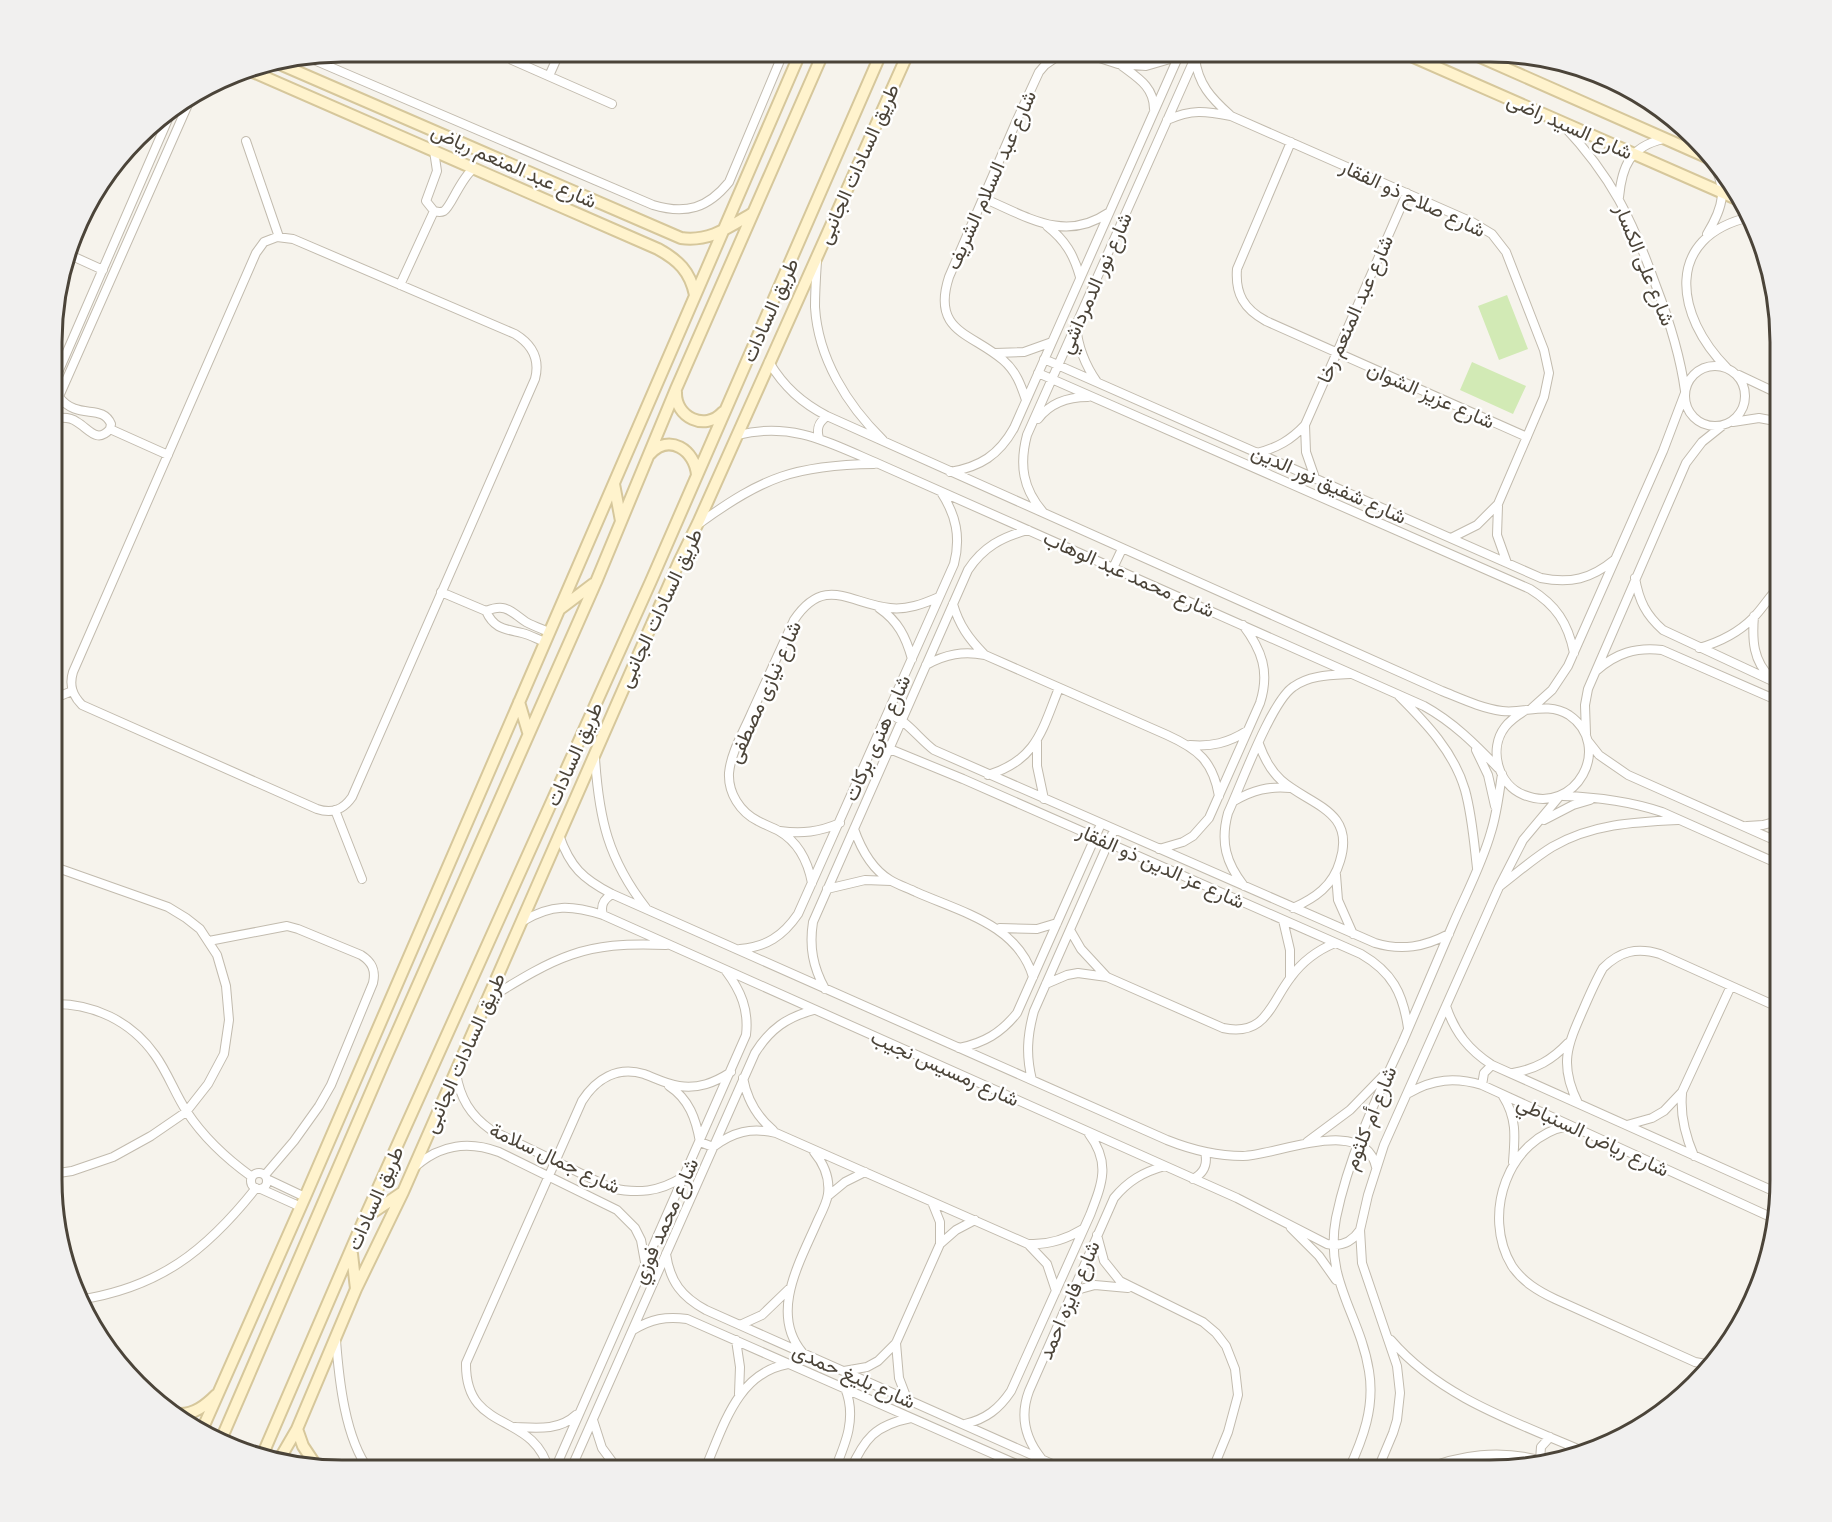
<svg xmlns="http://www.w3.org/2000/svg" width="1832" height="1522" viewBox="0 0 1832 1522" font-family="Karla,Vazirmatn,sans-serif">
<rect width="100%" height="100%" fill="#f6f3ec"/>
<!-- green -->
<path fill="#d2eab5" d="M1507,295L1528,349L1499,360L1478,306Z
M1472,362L1526,386L1513,414L1460,390Z"/>
<g fill="none" stroke-linecap="round" stroke-linejoin="round">
<defs>
<path id="street" d="M472,51C513,62 552,59 593,51
M307,57L653,205C686,215 708,208 729,182L784,51
M1195,58C1198,84 1211,98 1230,115
M512,60L612,104
M1122,66C1138,78 1154,87 1154,109
M549,76L557,58
M1167,120C1192,109 1205,111 1231,116L1472,222L1492,234L1506,252L1544,350L1549,373L1544,397L1498,504L1477,525L1451,538
M1563,125C1612,177 1632,219 1656,286C1669,320 1680,354 1685,391
M246,141L279,237
M1291,142L1237,269C1235,294 1244,309 1266,321L1527,437
M434,151L437,171L426,201L434,211C438,212 440,213 444,211C451,207 460,179 474,168
M1619,197C1622,166 1630,147 1663,139
M983,198C1026,216 1064,243 1108,213
M1047,226C1065,240 1074,255 1080,277
M1707,234C1724,206 1728,189 1711,159
M277,237L293,239L515,334C533,345 540,360 535,379L352,797C343,810 332,814 317,809L82,705C72,695 69,685 73,672L256,253L264,242Z
M70,255L103,270
M817,261C816,276 815,292 815,307C818,358 847,405 883,440
M400,285L434,211
M1076,326C1078,347 1085,365 1097,382
M995,353L1024,352L1052,342
M1044,359L1541,578C1570,584 1591,579 1614,560
M769,362C784,387 802,403 827,416L1442,691C1462,699 1481,708 1502,711C1525,714 1547,701 1569,715C1614,746 1576,816 1524,795C1498,785 1488,749 1505,727C1511,719 1518,715 1526,710
M1685 396a30 30 0 1 1 60 0a30 30 0 1 1-60 0Z
M1727,368C1675,316 1663,237 1750,217
M1038,373L1530,589C1556,605 1568,623 1574,653
M1739,375L1781,395
M53,384L172,110
M59,397C78,421 102,403 111,424L110,429
M1026,400C1021,385 1016,371 1003,360C972,333 931,332 949,277L1016,122L1039,72L1045,65L1061,54L1081,52L1118,64L1146,66L1170,59L1180,51
M53,410L190,100
M53,419C62,417 70,417 77,422C89,429 97,444 110,429
M1038,419C1050,403 1068,397 1088,397
M1733,422L1759,418L1781,422
M1305,425L1306,452L1315,478
M110,429L168,455
M738,435C792,421 830,443 879,464L1424,706C1453,722 1475,744 1498,768
M819,438C816,428 819,422 827,416
M1257,453C1277,448 1291,440 1305,425L1407,193
M950,472C980,467 999,455 1014,428L1180,53
M1498,506L1497,535L1507,563
M1043,512C1023,489 1019,465 1027,435L1198,51
M700,523C763,477 796,465 874,464
M1113,568L1122,549
M1635,578C1639,601 1646,615 1663,630L1781,685
M441,592L486,611C494,629 505,629 522,633C530,635 537,639 545,642
M953,604C959,625 969,639 984,654
M879,608C898,621 906,637 912,659
M486,611C506,603 510,611 526,622C533,626 542,629 549,632
M1754,616C1752,640 1753,661 1771,678
M1699,648C1720,642 1738,633 1753,618C1763,608 1770,595 1781,585
M926,665C946,654 963,651 985,655L1167,735C1198,749 1213,761 1219,796
M1596,671C1616,653 1636,647 1662,650L1781,702
M1399,696C1426,723 1454,752 1465,790C1472,815 1474,842 1477,868
M53,699L72,691
M1532,708L1552,690L1568,666L1663,451L1685,393
M888,714C905,718 919,739 934,750L1375,943C1402,951 1424,947 1449,934
M1586,734L1585,705L1588,689L1686,463L1702,442L1722,426
M1588,741L1599,755L1628,775L1781,843
M1037,742V766L1044,799
M875,743L963,779L1361,954C1392,972 1403,993 1408,1028
M1259,744C1264,758 1270,770 1281,780C1309,805 1356,810 1340,861C1333,886 1315,898 1293,908
M1190,745C1211,747 1228,743 1247,731
M1476,750L1488,775L1495,806
M595,758C599,819 608,859 646,908
M988,775C1037,760 1042,730 1059,688
M1563,796C1597,797 1629,801 1662,812L1781,865
M1234,801C1253,790 1269,786 1290,788
M335,810L362,879
M1544,820L1573,805L1590,800
M1747,826L1763,825L1781,820
M854,829C861,849 872,869 890,880C898,885 908,888 916,892C961,912 1018,925 1033,977
M780,831C802,834 819,832 840,823
M559,835C570,867 583,879 612,894L1167,1140C1192,1150 1216,1156 1243,1156C1278,1155 1365,1115 1376,1167
M1159,849L1183,842L1193,836L1209,818L1260,703C1270,672 1262,650 1243,625
M1336,875L1338,900L1353,934
M812,883C808,862 798,842 779,831C772,827 765,825 758,821C740,812 728,793 729,773C731,752 744,731 752,712C766,682 780,651 794,620C825,574 850,604 890,608C907,610 923,604 939,597
M1244,886C1226,863 1220,842 1228,813C1241,785 1271,702 1293,687C1309,675 1331,675 1350,674
M1500,886C1517,873 1534,858 1552,847C1591,824 1634,822 1678,820
M827,889L865,880L891,881
M603,915C600,905 604,899 612,894
M1283,920L1290,950V977
M523,921C552,904 571,905 603,915L1237,1198L1327,1244C1341,1247 1352,1242 1360,1230
M1000,928L1037,929L1057,923
M1070,930L1081,949L1106,976
M209,941L287,926L298,929L361,955C372,962 376,970 373,983L331,1085L319,1106L294,1141L265,1175
M740,949C766,947 783,936 798,914L954,564C961,537 956,515 941,492
M1046,984L1067,975L1078,973L1107,977L1223,1028C1266,1037 1270,1004 1291,977C1302,962 1318,950 1335,943
M825,989C813,967 809,947 813,922L968,570C983,547 1002,537 1028,530
M488,999C556,957 583,941 666,945
M52,1004C93,1003 131,1021 155,1055C168,1073 175,1094 187,1112C204,1138 227,1159 252,1177
M1446,1006C1455,1033 1469,1050 1492,1065L1780,1194
M959,1048C984,1043 1001,1033 1017,1013L1101,824
M456,1073C460,1098 470,1115 491,1130L611,1188C638,1194 659,1192 683,1177
M1513,1073C1536,1069 1552,1060 1568,1043
M743,1078C747,1099 756,1116 773,1130
M1032,1080C1026,1056 1027,1036 1034,1011L1114,830
M1482,1085L1484,1073L1492,1065
M669,1086C689,1099 696,1119 700,1142L713,1147C733,1132 751,1127 776,1133L1028,1244L1047,1264L1056,1291
M1409,1093C1433,1079 1455,1077 1482,1085L1775,1219
M1682,1094C1680,1116 1685,1135 1694,1156
M1503,1096C1517,1118 1515,1137 1513,1162
M1578,1103C1559,1065 1567,1046 1583,1010C1589,996 1595,982 1603,968C1620,951 1637,947 1660,954L1780,1008
M1627,1125L1652,1118L1664,1111L1682,1092L1731,986
M1568,1126C1508,1137 1481,1215 1512,1266C1523,1282 1538,1291 1555,1299L1695,1362L1711,1365
M1307,1142L1350,1110L1384,1075
M416,1166C441,1144 470,1141 499,1152L617,1210L635,1228L641,1240L645,1262
M251 1181a8 8 0 1 1 16 0a8 8 0 1 1-16 0Z
M52,1174L72,1171L113,1157L151,1136L186,1112L208,1084L224,1054L229,1020L226,986L217,955L200,929L186,918L168,907L52,866
M267,1179L305,1197
M1193,1179C1204,1173 1208,1165 1205,1152
M261,1189L301,1207
M828,1196L845,1182L865,1172
M1291,1228L1319,1256L1336,1280
M1097,1235L1104,1261L1120,1281L1203,1322L1216,1333L1226,1346L1235,1369L1238,1395L1228,1432L1212,1471
M940,1244L956,1230L975,1220
M1029,1244C1049,1245 1065,1240 1083,1229
M666,1254C670,1282 682,1297 706,1310L1068,1471
M1073,1291L1095,1285L1128,1288
M78,1300C159,1288 206,1251 256,1188
M740,1325L762,1315L789,1289
M633,1330C651,1319 666,1316 687,1319L1032,1471
M336,1340C339,1380 345,1438 369,1470
M736,1340L740,1367L739,1394
M1391,1340C1441,1398 1516,1422 1585,1452
M896,1343L899,1378L907,1399
M802,1352C769,1312 801,1260 818,1220C822,1212 827,1202 828,1194C830,1178 824,1164 814,1152
M844,1371L867,1367L878,1361L896,1343L940,1244V1222L932,1202
M185,1419L203,1427
M593,1420L602,1448L619,1471
M965,1424C986,1419 999,1409 1011,1391L1090,1215C1102,1184 1111,1163 1089,1134
M515,1427C536,1428 559,1431 576,1415
M1041,1458C1025,1438 1020,1415 1029,1391L1114,1198C1128,1181 1143,1172 1165,1166
M1540,1460L1541,1447L1550,1437
M549,1471C534,1410 465,1435 466,1363L582,1101C596,1079 617,1066 644,1074C655,1078 666,1084 679,1086C698,1089 714,1083 731,1072
M554,1471L746,1035C749,1010 741,991 726,971
M570,1471L755,1053C770,1029 787,1017 814,1010
M590,1471H613
M704,1471C723,1429 736,1373 788,1364
M834,1471C846,1443 857,1417 845,1388
M850,1471C864,1439 875,1425 911,1418
M1348,1471C1363,1439 1375,1407 1369,1371C1360,1314 1324,1281 1336,1218C1349,1155 1376,1099 1403,1041C1420,1002 1436,963 1453,924C1466,894 1482,864 1491,832C1497,813 1499,794 1502,774
M1377,1471L1393,1433L1397,1420L1400,1393L1397,1366L1362,1263L1360,1230L1368,1195L1384,1145L1499,887L1523,840L1559,797
M1421,1471C1459,1454 1502,1449 1542,1461"/>
<path id="secondary" d="M1402,52L1739,200
M1469,52L1711,159
M275,62L681,238C710,242 729,227 753,213
M244,68L658,249C678,260 690,271 695,295
M676,392C675,417 705,432 723,412
M650,454C669,433 695,450 697,475
M614,484L621,521
M560,609L593,584
M519,702L528,732
M366,1217L403,1192
M352,1254L356,1289
M178,1414C194,1415 206,1405 216,1395
M297,1429L303,1446L319,1470
M202,1430L305,1197L801,51
M220,1442L383,1064L596,582L676,389L824,51
M262,1456L365,1217L651,581L882,51
M279,1460L297,1429L356,1289L403,1192L679,562L698,523L909,51"/>
</defs>
<!-- street casing -->
<use href="#street" stroke="#c2bbae" stroke-width="10"/>
<!-- secondary casing -->
<use href="#secondary" stroke="#d6c79b" stroke-width="14"/>
<!-- street -->
<use href="#street" stroke="#fff" stroke-width="8"/>
<!-- secondary -->
<use href="#secondary" stroke="#fff3cd" stroke-width="10"/>
</g>
<g text-anchor="middle" stroke-width="5" stroke-linejoin="round" paint-order="stroke">
<!-- street labels -->
<g font-size="20" fill="#4b4439" stroke="#fff">
<text transform="translate(1570 126) rotate(24)" y="7">شارع السيد راضى</text>
<text transform="translate(858 164) rotate(-66)" y="7">طريق السادات الجانبى</text>
<text transform="translate(514 166) rotate(24)" y="7">شارع عبد المنعم رياض</text>
<text transform="translate(991 180) rotate(-66)" y="7">شارع عبد السلام الشريف</text>
<text transform="translate(1413 198) rotate(25)" y="7">شارع صلاح ذو الفقار</text>
<text transform="translate(1645 265) rotate(68)" y="7">شارع على الكسار</text>
<text transform="translate(1095 283) rotate(-66)" y="7">شارع نور الدمرداشي</text>
<text transform="translate(1355 309) rotate(-66)" y="7">شارع عبد المنعم رخا</text>
<text transform="translate(770 310) rotate(-66)" y="7">طريق السادات</text>
<text transform="translate(1431 395) rotate(24)" y="7">شارع عزيز الشوان</text>
<text transform="translate(1329 484) rotate(24)" y="7">شارع شفيق نور الدين</text>
<text transform="translate(1129 574) rotate(24)" y="7">شارع محمد عبد الوهاب</text>
<text transform="translate(660 608) rotate(-65)" y="7">طريق السادات الجانبى</text>
<text transform="translate(764 692) rotate(-66)" y="7">شارع نيازى مصطفى</text>
<text transform="translate(877 738) rotate(-66)" y="7">شارع هنرى بركات</text>
<text transform="translate(574 754) rotate(-66)" y="7">طريق السادات</text>
<text transform="translate(1161 866) rotate(24)" y="7">شارع عز الدين ذو الفقار</text>
<text transform="translate(464 1053) rotate(-66)" y="7">طريق السادات الجانبى</text>
<text transform="translate(945 1068) rotate(24)" y="7">شارع رمسيس نجيب</text>
<text transform="translate(1370 1118) rotate(-68)" y="7">شارع أم كلثوم</text>
<text transform="translate(1593 1136) rotate(25)" y="7">شارع رياض السنباطي</text>
<text transform="translate(555 1158) rotate(25)" y="7">شارع جمال سلامة</text>
<text transform="translate(375 1198) rotate(-66)" y="7">طريق السادات</text>
<text transform="translate(665 1221) rotate(-66)" y="7">شارع محمد فوزي</text>
<text transform="translate(1069 1300) rotate(-67)" y="7">شارع فايزه احمد</text>
<text transform="translate(854 1376) rotate(24)" y="7">شارع بليغ حمدى</text>
</g>
</g>
<!-- crop -->
<path d="M0 0H1832V1522H0ZM342 62H1490A280 280 0 0 1 1770 342V1180A280 280 0 0 1 1490 1460H342A280 280 0 0 1 62 1180V342A280 280 0 0 1 342 62Z" fill="#f1f0ef" fill-rule="evenodd"/>
<path fill="none" stroke="#4b4439" stroke-width="3" d="M342 62H1490A280 280 0 0 1 1770 342V1180A280 280 0 0 1 1490 1460H342A280 280 0 0 1 62 1180V342A280 280 0 0 1 342 62Z"/>
</svg>
